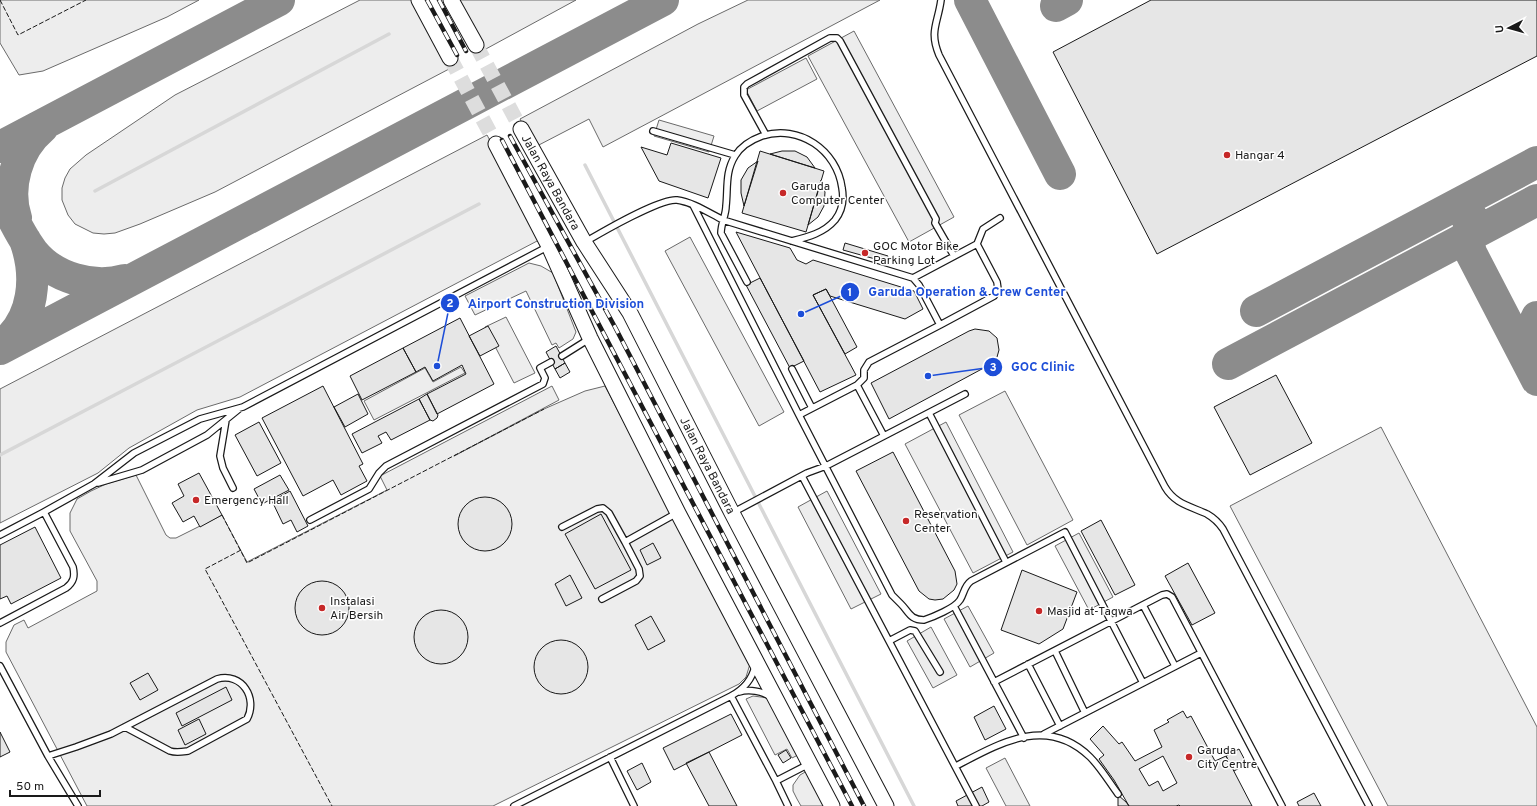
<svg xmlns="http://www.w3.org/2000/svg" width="1537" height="806" viewBox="0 0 1537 806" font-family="Overpass,sans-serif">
<rect width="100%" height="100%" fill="#fff"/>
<!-- built -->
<path fill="#ededed" stroke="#6a6a6a" d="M0,0H199L167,17L43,71L19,75L0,43Z
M360,0H413L449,69L215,192L140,224L115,233L104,234L93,233L75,224L68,215L62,200V188L65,178L70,169L86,155L175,95Z
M456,0H576L484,50Z
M748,0H880L603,147L589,119L535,147L520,119L698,24Z
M854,31L954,217L909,242L808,56Z
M806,58L817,79L757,111L746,90Z
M659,120L714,136L709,152L654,136Z
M487,135L540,233L539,240L240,397L197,410L129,448L98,473L0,523V389Z
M690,237L784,412L759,426L665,251Z
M529,263L541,266L553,273L576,332L573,339L559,348L556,343L552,345L526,291L475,315L465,296Z
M506,317L535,373L514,383L485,327Z
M461,367L465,373L374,420L364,401L425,368L433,382Z
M552,386L559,400L454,456L544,409L585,391L605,386L750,664L746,677L739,684L493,806H87L6,652V642L14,625L24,620L28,628L97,591V581L70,531V513L77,499L91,491L106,484L136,475L166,535L170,538H176L222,515L247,562L387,490L380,476Z
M1005,391L1073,520L1027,545L959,415Z
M946,422L1013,552L973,573L905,444Z
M1381,427L1537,727V806H1388L1230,506Z
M827,491L881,594L851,609L798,507Z
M1079,533L1113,597L1089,610L1055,546Z
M968,606L994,653L970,667L944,619Z
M931,627L957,675L933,688L907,641Z
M753,696L769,698L798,755L792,758L787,749L775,755L746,699Z
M1005,758L1030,806H1006L986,768Z
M807,771L825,806H801L797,799L793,791V785L800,775Z"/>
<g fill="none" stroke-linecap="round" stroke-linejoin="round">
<!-- stream -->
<path stroke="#d7d7d7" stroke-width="3.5" d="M585,165L914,806
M95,191L389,34
M0,455L479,204"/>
<!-- taxiway -->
<path stroke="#8c8c8c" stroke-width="32" d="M970,0L1060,174
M1056,6L1067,0
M0,147L279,0
M0,193C10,212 19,234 33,252C54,278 93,289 125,280
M1471,216C1467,229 1467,240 1471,253L1537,380
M16,218C6,187 17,149 42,128
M1256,311L1537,162
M2,345C35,320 38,276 25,240
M0,349L663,0
M1228,364L1537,200
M1531,367C1525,349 1528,333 1537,317"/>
</g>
<!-- building -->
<path fill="#e6e6e6" stroke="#1a1a1a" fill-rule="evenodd" d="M1151,0H1537V56L1157,254L1053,52Z
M671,143L721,158L708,198L659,181L641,147L667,155Z
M760,151L824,171L806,232L742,213Z
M782,151H795L807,157L815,168L770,154Z
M758,161L744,206L741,193V180L748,168Z
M821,180L825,192L824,206L818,217L808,225Z
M736,232L790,248L797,260L806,264L813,260L914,291L923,309L905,319L830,296L826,289L813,295L856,375L820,392Z
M845,243L888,256L886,262L843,250Z
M760,278L804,361L790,368L746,285Z
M826,289L857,347L845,354L813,295Z
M460,318L494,384L437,414L427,394L466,374L462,365L433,381L425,367L416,372L403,348Z
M488,326L499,346L480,356L469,336Z
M975,329L989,331L997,338L999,350L997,357L993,363L889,419L871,383L969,331Z
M556,346L565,363L555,369L546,352Z
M403,348L416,372L362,400L350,376Z
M565,363L570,372L560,378L555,369Z
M1276,375L1312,443L1250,475L1214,407Z
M323,386L363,464L359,466L367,481L341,495L333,480L303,496L262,418Z
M358,394L368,414L345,427L334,407Z
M427,394L438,415L437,418L433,421L430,420L419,399Z
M419,399L430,420L391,440L386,432L378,436L382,443L362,453L352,434Z
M259,422L281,463L257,476L235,435Z
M893,452L955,571L957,584L954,590L943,599L935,600L929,599L919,591L856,471Z
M199,473L222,515L200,527L194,516L183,522L172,503L184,496L178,484Z
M280,475L289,490L262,504L254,489Z
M290,491L308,526L297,532L291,520L283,524L272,501Z
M458 524a27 27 0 1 1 54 0a27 27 0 1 1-54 0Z
M601,514L631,570L595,589L565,534Z
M1101,520L1135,585L1115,595L1081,531Z
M35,527L61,578L11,604L7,596L0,599V545Z
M653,543L661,558L647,565L640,550Z
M1188,563L1215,613L1192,625L1165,576Z
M1022,570L1077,592L1063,629L1039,644L1001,630Z
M570,575L582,598L566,606L555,584Z
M295 608a27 27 0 1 1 54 0a27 27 0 1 1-54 0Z
M414 637a27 27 0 1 1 54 0a27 27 0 1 1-54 0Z
M651,616L665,641L648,650L635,625Z
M534 667a27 27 0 1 1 54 0a27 27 0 1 1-54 0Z
M148,673L158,690L140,700L130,683Z
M226,687L232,700L182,726L176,713Z
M994,706L1006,729L985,740L974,717Z
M1183,711L1187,718L1191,716L1215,761L1226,756L1252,806H1180L1179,805L1176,806H1129L1114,780L1099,759L1104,755L1090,739L1103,726L1119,744L1122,742L1135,761L1162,747L1154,730L1169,722L1167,720ZM1163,756L1177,783L1163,791L1158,781L1149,786L1139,769Z
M731,714L742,735L674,770L663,748Z
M199,719L206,734L185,745L178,730Z
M0,732L10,752L0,757Z
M1239,749L1247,764L1234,771L1226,756Z
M786,750L791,758L783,763L778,755Z
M709,752L737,806H709L686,763Z
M642,763L651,782L637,790L627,771Z
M982,787L989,802L982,806H958L956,801Z
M1314,793L1321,806H1299L1297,802Z
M1118,795L1126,802L1129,806H1118Z"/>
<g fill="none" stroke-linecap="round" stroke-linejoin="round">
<!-- secondary-tunnel -->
<path stroke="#ddd" stroke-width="15" stroke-dasharray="15 8" stroke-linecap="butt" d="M476,45L521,129
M450,58L496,144"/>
<defs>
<path id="lane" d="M941,0C938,23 929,31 939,55L1165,487C1175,504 1190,506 1207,514C1214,518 1219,523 1223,529L1369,806
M653,131L735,155
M766,135L744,95V87L747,84L830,38H837L840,41L936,219L935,223L954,256
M693,205L799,415L892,595C895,598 898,601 901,604C909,612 910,620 924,620C933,617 955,608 960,600C964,594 964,586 971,581L1065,532L1143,683
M585,242C602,232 661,198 677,200C693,202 709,213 723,220L913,278L919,285L940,325L869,362L864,370V378L857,385L884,436
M977,244L983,229L1000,218
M913,278L977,244L997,282L998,289L994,296L940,325
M747,282L721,233C721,223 726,215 726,206C728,188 725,172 735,156C741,146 751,140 762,136C799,124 837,150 842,188C844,199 842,211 835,220C824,233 808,237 792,241
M562,356L589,339
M792,369L812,408
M929,413L1006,562
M799,415L857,385
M226,420L220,456L223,468L233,488
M802,476L976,806
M98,483L142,470L207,435L239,409
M44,512L94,484L134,453L200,419L243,407L549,246
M732,513L807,473L826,466L965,394
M310,520L369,489L379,473L386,466L543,384L545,378L540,368L551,362
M562,527L597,509L603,508L609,513L625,542L677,513
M0,535L44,512L73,567C75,576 74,582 66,588L0,623
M602,599L636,581L640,576L639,569L625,542
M1143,605L1175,666
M954,606L1024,738
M889,641L910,630L915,631L940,672
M1055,651L1085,713
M1028,664L1060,726
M0,666L48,756L78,806
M994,682L1162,595L1167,594L1172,597L1282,806
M739,692C749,689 762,691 771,697
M731,696C744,689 752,680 755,666
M1044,734L1201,653
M48,756L76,747L111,734L217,679C242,672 258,698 247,719L188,751C181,752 176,753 170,751L125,727
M610,757L634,806
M956,766C1000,743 1047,715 1090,757C1101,768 1109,782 1118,794
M776,781L788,806
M514,806L731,696L776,781L809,764"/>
<g id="secondary">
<path d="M419,0L450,58"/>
<path d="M451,0L476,45"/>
<path id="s1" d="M521,129L584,242L630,313L732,513L886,806"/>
<path d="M496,144L549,246L590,338L678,513L832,806"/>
</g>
</defs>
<!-- lane casing -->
<use href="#lane" stroke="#1a1a1a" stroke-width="8"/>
<!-- secondary casing -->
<use href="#secondary" stroke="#1a1a1a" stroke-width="17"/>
<!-- lane -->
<use href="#lane" stroke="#fff" stroke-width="5.5"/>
<!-- secondary -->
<use href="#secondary" stroke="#fff" stroke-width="15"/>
<defs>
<path id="rail" d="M427,0L457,55
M439,0L466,51
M510,136L615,327L864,806
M502,140L852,806"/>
</defs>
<!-- rail casing -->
<use href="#rail" stroke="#1a1a1a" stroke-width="4.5"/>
<!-- rail -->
<use href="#rail" stroke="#fff" stroke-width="3" stroke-dasharray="9" stroke-linecap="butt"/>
<!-- fence -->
<path stroke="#1a1a1a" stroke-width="1" stroke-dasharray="5 2" stroke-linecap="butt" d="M0,0L18,35L86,0
M222,515L247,563L544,409
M241,550L205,569L332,806"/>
</g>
<!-- markers -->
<g fill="#c62828" stroke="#fff" stroke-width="1.5">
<circle cx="1227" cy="155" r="4"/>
<circle cx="783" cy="193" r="4"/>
<circle cx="865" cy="253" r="4"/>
<circle cx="196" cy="500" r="4"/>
<circle cx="906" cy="521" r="4"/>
<circle cx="322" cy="608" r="4"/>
<circle cx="1039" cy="611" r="4"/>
<circle cx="1189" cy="757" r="4"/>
</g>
<g text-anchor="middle" stroke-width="3" stroke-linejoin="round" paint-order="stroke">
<!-- poi labels -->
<g font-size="12" fill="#1a1a1a" stroke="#fff" text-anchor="start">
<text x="1235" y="159">Hangar 4</text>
<text x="791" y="190">Garuda<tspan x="791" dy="14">Computer Center</tspan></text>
<text x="873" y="250">GOC Motor Bike<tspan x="873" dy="14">Parking Lot</tspan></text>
<text x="204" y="504">Emergency Hall</text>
<text x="914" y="518">Reservation<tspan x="914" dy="14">Center</tspan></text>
<text x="330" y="605">Instalasi<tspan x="330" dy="14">Air Bersih</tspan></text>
<text x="1047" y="615">Masjid at-Taqwa</text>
<text x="1197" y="754">Garuda<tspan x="1197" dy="14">City Centre</tspan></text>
</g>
<!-- street labels -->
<g font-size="12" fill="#1a1a1a" stroke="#fff">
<text dy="4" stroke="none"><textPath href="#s1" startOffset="61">Jalan Raya Bandara</textPath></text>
<text dy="4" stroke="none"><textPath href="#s1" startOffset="385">Jalan Raya Bandara</textPath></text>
</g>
</g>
<!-- callouts -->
<path fill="none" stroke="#1d4ed8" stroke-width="1.5" d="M801 314L850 292M437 366L450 303M928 376L993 367"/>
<g fill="#1d4ed8" stroke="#fff" stroke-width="1.5">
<circle cx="801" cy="314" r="4"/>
<circle cx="437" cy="366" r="4"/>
<circle cx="928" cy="376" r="4"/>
<circle cx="850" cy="292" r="10"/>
<circle cx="450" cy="303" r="10"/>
<circle cx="993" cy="367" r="10"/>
</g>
<g font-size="12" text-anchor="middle" font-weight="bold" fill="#fff">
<text x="850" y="296">1</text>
<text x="450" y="307">2</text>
<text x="993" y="371">3</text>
</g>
<g font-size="13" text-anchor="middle" font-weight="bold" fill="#1d4ed8" stroke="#fff" stroke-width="3" stroke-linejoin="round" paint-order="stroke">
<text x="967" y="296">Garuda Operation &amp; Crew Center</text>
<text x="556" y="308">Airport Construction Division</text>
<text x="1043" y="371">GOC Clinic</text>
</g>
<!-- north arrow -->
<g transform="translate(1509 28) rotate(264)" stroke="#ffffff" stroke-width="3" paint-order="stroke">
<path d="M0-3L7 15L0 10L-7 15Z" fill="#1a1a1a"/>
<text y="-6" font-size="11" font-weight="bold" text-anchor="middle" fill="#1a1a1a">U</text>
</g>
<!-- scale -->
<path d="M10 790v6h90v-6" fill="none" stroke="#1a1a1a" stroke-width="2"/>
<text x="16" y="790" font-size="12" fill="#1a1a1a" stroke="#ffffff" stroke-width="3" paint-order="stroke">50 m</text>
</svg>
